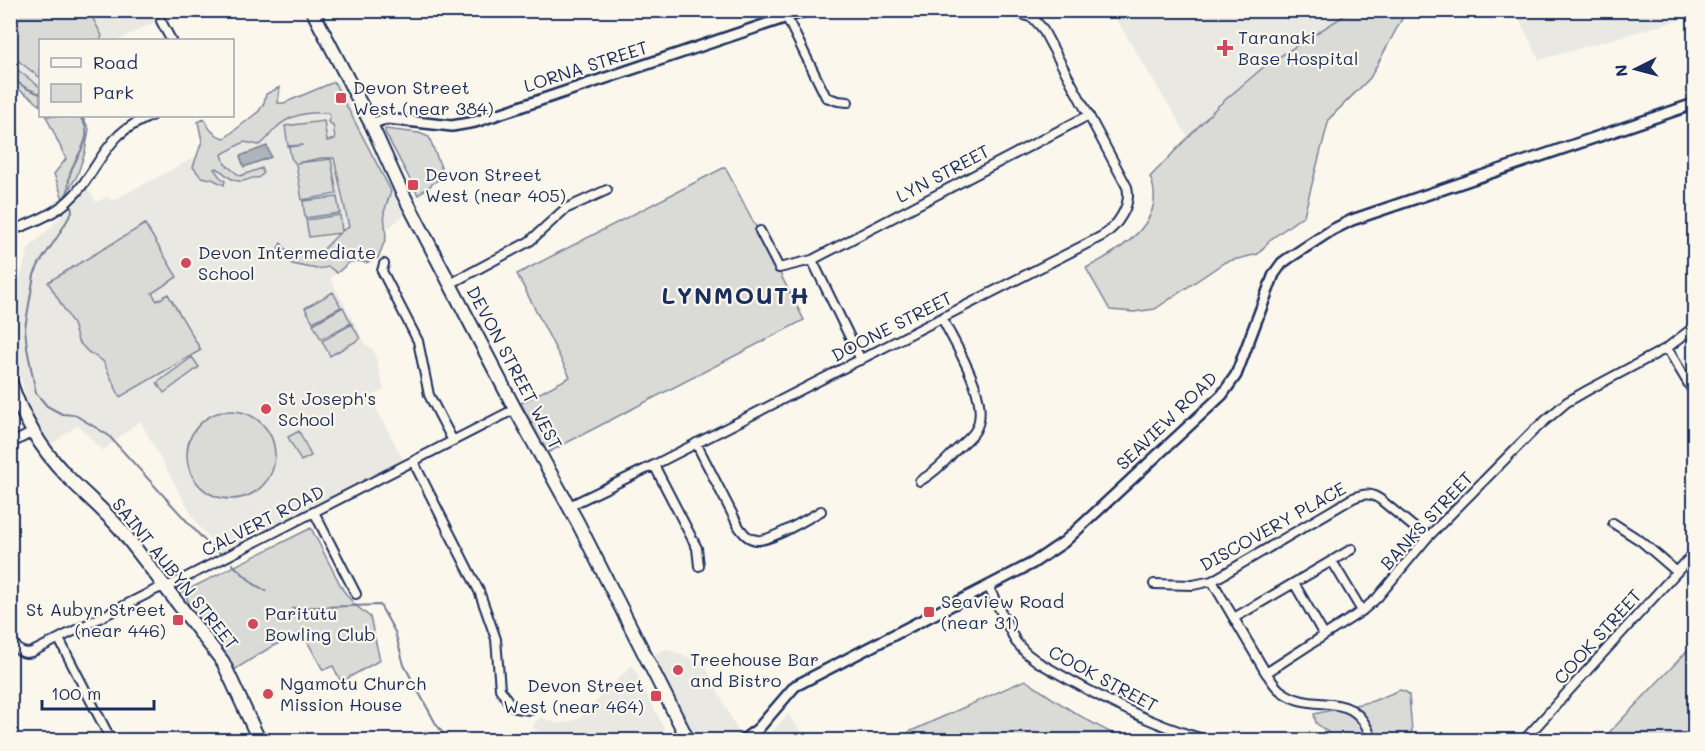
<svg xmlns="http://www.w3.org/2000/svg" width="1705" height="751" viewBox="0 0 1705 751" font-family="Mali,sans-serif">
<rect width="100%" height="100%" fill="#fbf7ec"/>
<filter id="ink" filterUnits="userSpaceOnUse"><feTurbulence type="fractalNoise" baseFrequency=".0167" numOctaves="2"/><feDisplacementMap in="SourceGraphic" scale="12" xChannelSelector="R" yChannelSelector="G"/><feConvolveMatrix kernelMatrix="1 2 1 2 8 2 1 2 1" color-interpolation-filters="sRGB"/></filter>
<g filter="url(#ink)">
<!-- built -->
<path fill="#eae8e2" d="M1694,10V16L1539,60L1515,11Z
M10,11H177L118,40H40V87L11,65Z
M1111,11H1374L1188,137Z
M338,82L404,215L330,278L366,345L374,350L384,390L370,397L404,461L222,552L197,524L140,421L102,451L78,425L52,444L39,428L28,405L15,357V294L29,248L74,204L87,187L96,202L107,197L112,201Z
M666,649L704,663L742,740H691L650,657Z
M632,665L665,730L649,740H545L533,726L540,717L559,724L579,719Z
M788,714L807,740H764Z"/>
<!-- green -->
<path fill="#dadad7" stroke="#7a849a" stroke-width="1.5" d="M1353,10L1405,11V13L1370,78L1329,119L1304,215L1270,240L1258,254L1225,262L1155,309L1134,312L1110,310L1086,268C1120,251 1169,221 1150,177L1218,106L1266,65Z
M10,11H89L102,36L100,40H40V76L39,77L11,55Z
M11,65L40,87V106L32,98L11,85Z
M334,82L391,191L384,212L386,238L378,258L366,263L359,261L350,262L337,273L329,267L317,269L292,264L278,248L281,243L286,250C298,249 306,253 318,254C327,248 331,240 340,233L309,237L306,220L340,215L342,231L349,227L334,158H321L297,163L331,159L337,194L302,200L296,164L291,158L289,147L303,145L288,146L285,126L324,121L327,141L335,139L333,125L328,122L330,116L328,113C308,112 290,114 275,129C269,135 267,141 259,145L244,142L222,154L225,164L240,176L262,168L263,174L258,178C251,177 249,180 243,181C232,183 225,173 217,168L214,169L220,177L225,181L224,185L212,179L201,177L193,167L202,141L198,122L204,119C209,129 214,136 225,138L259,111L264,103L266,94L280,87L278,103H284Z
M46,116H82L89,129L85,152L77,176L63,199L54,174L66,159Z
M385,129L419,133L429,137L444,175L418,195L385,132Z
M725,167L804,320L547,453L521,403L570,377L517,274Z
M337,197L340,213L305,218L303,201Z
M145,224L177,277L152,293L157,301L168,294L201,350L120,397L103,361L88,352L78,341L73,324L48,282Z
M333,292L341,307L313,322L305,308Z
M343,307L351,323L321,339L313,324Z
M352,324L360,339L330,356L322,341Z
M192,357L199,367L164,393L157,383Z
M187 455a44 44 0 1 1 88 0a44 44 0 1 1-88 0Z
M299,431L311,456L301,461L288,437Z
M311,528L343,590L354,604L370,617L380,660L341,682L333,666L323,670L302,632L271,647L234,670L188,604L187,597L183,592Z
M1694,644V740H1601H1602Z
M1025,680C1058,702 1091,725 1127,740H901L909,732Z
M1400,690L1406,692L1409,695L1412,731L1404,740H1333L1329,733L1316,723L1314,714L1373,701Z"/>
<!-- water -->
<path fill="#afb3bb" stroke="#747e96" stroke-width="1.5" d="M267,146L271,157L244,167L240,156Z"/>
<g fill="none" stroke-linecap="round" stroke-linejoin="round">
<!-- stream -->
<path stroke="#747e96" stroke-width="2" d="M10,77L26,88L40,94
M68,194C69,188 68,180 70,174C75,155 98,136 79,116
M71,205L72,212L58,236L39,264L34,275L25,328L27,348L36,393L47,406L62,414L75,415L108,435L205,541L220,553
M232,564L254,584L266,591
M292,608L380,605L395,632L404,665L436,724L448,740"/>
<defs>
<path id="minor" d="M787,18L826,97L838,101L848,102
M161,21L171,40
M10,231C30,224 53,215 68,201C89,183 99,154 119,135C128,126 140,121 151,116
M760,231L779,268L812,260L1089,115
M812,260L861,360
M384,264L382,271L418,341L429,395L453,441
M450,284L530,241L565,209L607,190
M1667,348L1694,393
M696,443L739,527C744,534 748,539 757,540C769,542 809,518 821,511
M10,444L33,432
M413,461L479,591L496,639L500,689L508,701L516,708L530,710
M654,465L697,548L699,566
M920,481C934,473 944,463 955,451C961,445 971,438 975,431C993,402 955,345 942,318
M569,506L654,465L1102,236C1117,227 1132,205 1127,187L1042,28L1033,18L1009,10
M314,512L356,594
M1613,523L1641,541L1677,572
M1332,561L1362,611
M1212,581L1266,673L1362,611L1377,598L1427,538L1533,431L1567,402L1588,390L1667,348L1694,327
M1294,583L1324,635
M1154,584L1193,585L1212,581L1353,498C1365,493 1371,493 1381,500L1427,538
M988,586L1016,642L1026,653L1038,662C1092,693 1147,724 1207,740
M1234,618L1352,549
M10,637C15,646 20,656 32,652L157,589L173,584L515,409
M59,639L111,740
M1266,673C1271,679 1275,687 1281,691C1315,717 1354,684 1372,740
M1524,740L1694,553"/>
<path id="tertiary" d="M371,124L382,120L388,119L452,126L475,122L808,10
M743,740L758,729L795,686L1033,563L1064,542L1222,395L1236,375L1274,274L1282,263L1289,258L1332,230L1352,220L1694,104"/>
<path id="primary" d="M312,10L371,124L401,190L450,284L515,409L578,523L688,740"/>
<path id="trunk" d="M10,380C21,415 41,449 66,475C84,494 104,510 122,531L223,662L259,740"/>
</defs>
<!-- minor casing -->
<use href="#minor" stroke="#1b2f5e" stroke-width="12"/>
<!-- tertiary casing -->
<use href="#tertiary" stroke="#1b2f5e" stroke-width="14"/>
<!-- primary casing -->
<use href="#primary" stroke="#1b2f5e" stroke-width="16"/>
<!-- trunk casing -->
<use href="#trunk" stroke="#1b2f5e" stroke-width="16"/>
<!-- minor -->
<use href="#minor" stroke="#fbf7ec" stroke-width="8"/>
<!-- tertiary -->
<use href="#tertiary" stroke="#fbf7ec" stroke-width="9"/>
<!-- primary -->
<use href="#primary" stroke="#fbf7ec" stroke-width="12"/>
<!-- trunk -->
<use href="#trunk" stroke="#fbf7ec" stroke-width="12"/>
</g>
</g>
<!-- markers -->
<g fill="#d1495b" stroke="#fbf7ec" stroke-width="2">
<path d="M1222 39h6v6h6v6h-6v6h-6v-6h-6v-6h6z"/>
<rect x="335" y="92" width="12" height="12" rx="3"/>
<rect x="407" y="179" width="12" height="12" rx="3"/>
<circle cx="186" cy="263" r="6"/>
<circle cx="266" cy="409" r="6"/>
<rect x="923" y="606" width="12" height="12" rx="3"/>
<rect x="172" y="614" width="12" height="12" rx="3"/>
<circle cx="253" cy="624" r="6"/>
<circle cx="678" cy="670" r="6"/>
<circle cx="268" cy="694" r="6"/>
<rect x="650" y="690" width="12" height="12" rx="3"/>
</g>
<g text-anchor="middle" stroke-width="4.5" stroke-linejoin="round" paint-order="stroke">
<!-- poi labels -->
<g font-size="18" fill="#1b2f5e" stroke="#fbf7ec" text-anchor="start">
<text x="1238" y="44">Taranaki<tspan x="1238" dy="21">Base Hospital</tspan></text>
<text x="353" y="94">Devon Street<tspan x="353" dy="21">West (near 384)</tspan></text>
<text x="425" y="181">Devon Street<tspan x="425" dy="21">West (near 405)</tspan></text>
<text x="198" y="259">Devon Intermediate<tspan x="198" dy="21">School</tspan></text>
<text x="278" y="405">St Joseph's<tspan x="278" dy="21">School</tspan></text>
<text x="941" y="608">Seaview Road<tspan x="941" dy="21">(near 31)</tspan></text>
<text x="166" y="616" text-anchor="end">St Aubyn Street<tspan x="166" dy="21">(near 446)</tspan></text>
<text x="265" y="620">Paritutu<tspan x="265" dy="21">Bowling Club</tspan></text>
<text x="690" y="666">Treehouse Bar<tspan x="690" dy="21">and Bistro</tspan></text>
<text x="280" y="690">Ngamotu Church<tspan x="280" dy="21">Mission House</tspan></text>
<text x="644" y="692" text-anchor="end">Devon Street<tspan x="644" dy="21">West (near 464)</tspan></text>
</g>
<!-- street labels -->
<g font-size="18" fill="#1b2f5e" stroke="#fbf7ec">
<text transform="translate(586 67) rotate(-18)" y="6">LORNA STREET</text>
<text transform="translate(943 174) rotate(-28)" y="6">LYN STREET</text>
<text transform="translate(892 327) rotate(-27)" y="6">DOONE STREET</text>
<text transform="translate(514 368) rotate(62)" y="6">DEVON STREET WEST</text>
<text transform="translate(1167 421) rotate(-44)" y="6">SEAVIEW ROAD</text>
<text transform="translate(263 521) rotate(-27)" y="6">CALVERT ROAD</text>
<text transform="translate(1427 521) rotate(-47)" y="6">BANKS STREET</text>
<text transform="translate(1273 527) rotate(-29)" y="6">DISCOVERY PLACE</text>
<text transform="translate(175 574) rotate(51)" y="6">SAINT AUBYN STREET</text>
<text transform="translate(1598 637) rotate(-48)" y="6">COOK STREET</text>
<text transform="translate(1103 679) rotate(28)" y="6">COOK STREET</text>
</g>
<!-- district labels -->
<g font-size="24" font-weight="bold" letter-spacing="1.5" fill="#1b2f5e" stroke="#fbf7ec">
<text x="736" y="304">LYNMOUTH</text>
</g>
</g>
<!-- margin -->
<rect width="1705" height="751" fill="none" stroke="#fbf7ec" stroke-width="36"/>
<rect x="18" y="18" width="1669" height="715" fill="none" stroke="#1b2f5e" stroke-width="2" filter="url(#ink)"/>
<!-- legend -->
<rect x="39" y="39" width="195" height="78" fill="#fbf7ec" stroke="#a1a7b3" stroke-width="1.5"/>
<rect x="51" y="58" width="30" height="9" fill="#fbf7ec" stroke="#a1a7b3" stroke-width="1.5"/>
<text x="93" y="69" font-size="18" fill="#1b2f5e">Road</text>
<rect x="51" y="84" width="30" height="18" fill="#dadad7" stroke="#a1a7b3" stroke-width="1.5"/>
<text x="93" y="99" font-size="18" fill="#1b2f5e">Park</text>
<!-- north arrow -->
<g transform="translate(1636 69) rotate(264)" stroke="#fbf7ec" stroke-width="4.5" paint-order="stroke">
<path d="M0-4.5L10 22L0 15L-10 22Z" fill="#1b2f5e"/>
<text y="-9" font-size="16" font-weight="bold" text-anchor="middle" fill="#1b2f5e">N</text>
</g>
<!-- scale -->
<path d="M42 700v9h112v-9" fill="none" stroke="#1b2f5e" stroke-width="3"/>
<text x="51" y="700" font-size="18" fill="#1b2f5e" stroke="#fbf7ec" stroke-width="4.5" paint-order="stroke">100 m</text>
</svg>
